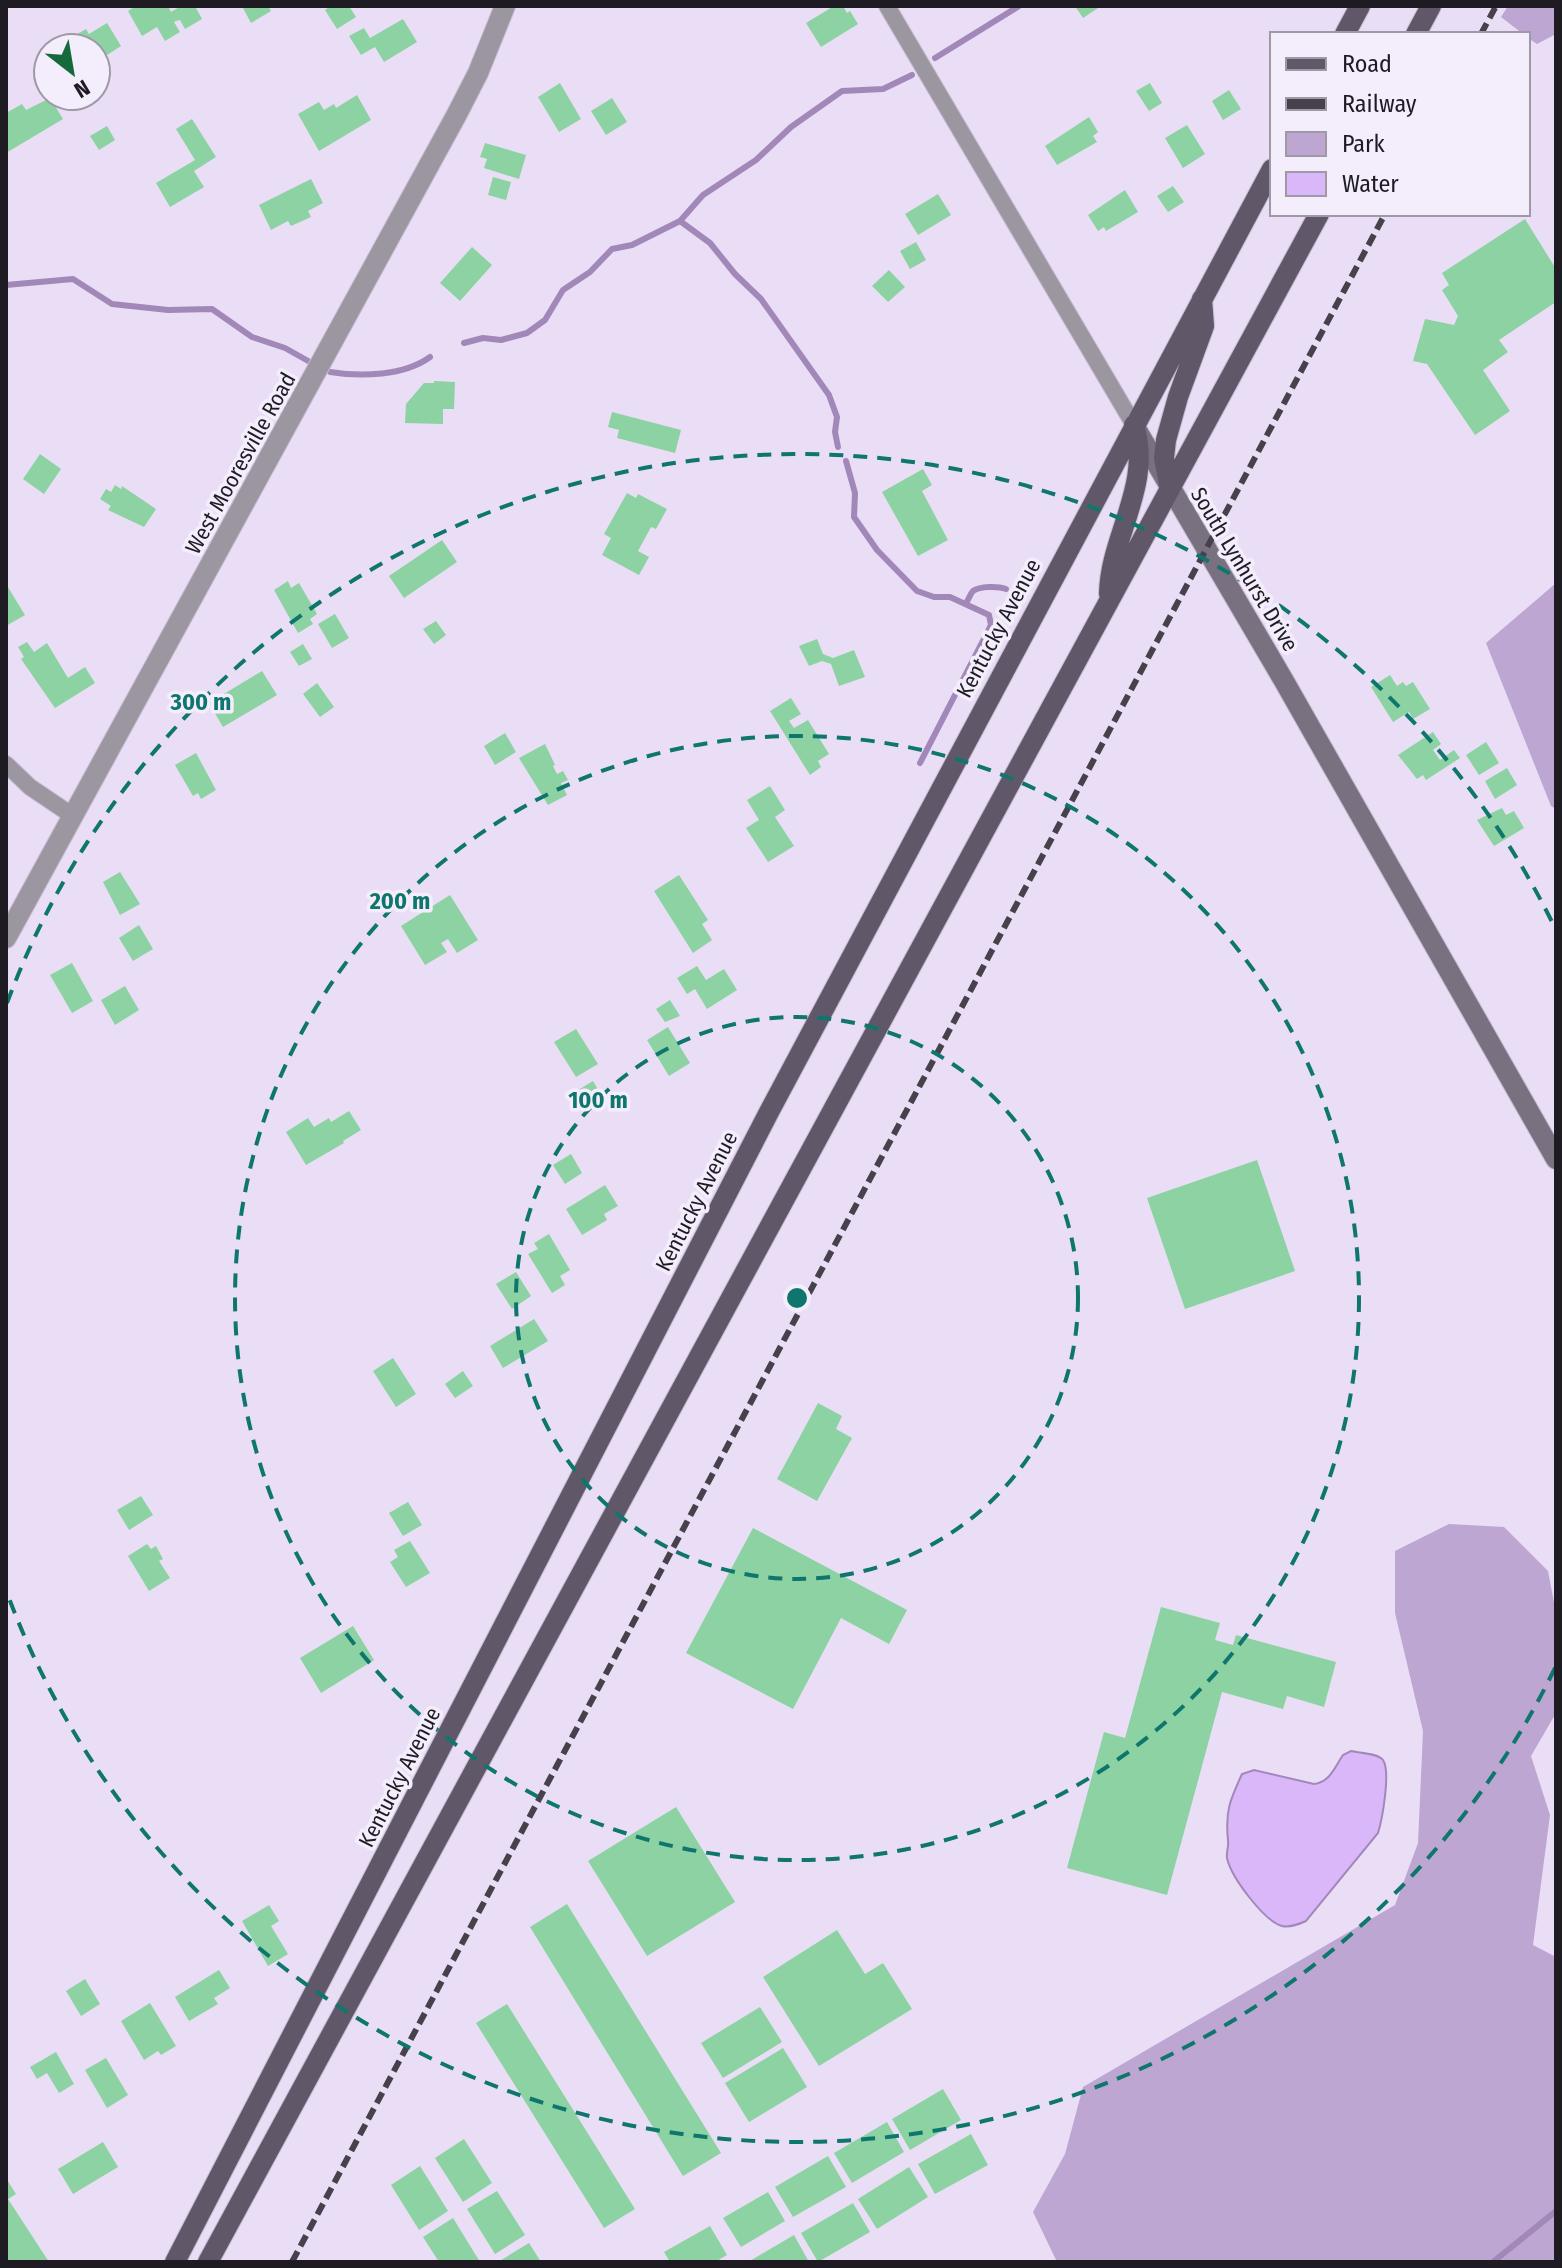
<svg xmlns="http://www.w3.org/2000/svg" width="1562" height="2268" viewBox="0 0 1562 2268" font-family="'Fira Sans Condensed',sans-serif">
<rect width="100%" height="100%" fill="#eadef6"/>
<!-- green -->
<path fill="#bda6d2" d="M1508,6H1556V34L1537,44L1528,38V34H1523L1501,17Z
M1556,583V809L1551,806L1486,643Z
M1449,1524L1504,1527L1548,1571L1556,1613V1713L1531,1756L1550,1815L1533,1945L1556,1957V2262H1057L1033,2212L1065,2154L1083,2087L1395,1905L1418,1843L1423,1731L1395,1613V1551Z"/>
<!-- water -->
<path fill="#dab7f9" stroke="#a288b9" stroke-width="2" d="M1351,1751C1359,1753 1378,1753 1383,1760C1391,1772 1382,1820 1378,1833L1306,1921C1299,1924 1290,1928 1282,1926C1264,1921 1231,1877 1227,1858C1226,1853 1229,1846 1228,1840C1225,1811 1230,1800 1242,1774L1254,1770L1314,1784C1330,1782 1335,1767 1343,1755Z"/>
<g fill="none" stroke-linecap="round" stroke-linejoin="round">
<!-- stream -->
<path stroke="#a288b9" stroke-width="6" d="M935,58L1019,6
M680,221L710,243L735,274L761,299L829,395L837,417L835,432L838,447
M6,285L73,279L112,304L168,310L212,309L252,337L285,348L310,362
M464,343L483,338L501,340L527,333L545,320L563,290L590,272L612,249L632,245L680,221L703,195L756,160L791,127L842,91L883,89L912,75
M330,372C361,377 404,376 430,357
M846,461L855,493L854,517L877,550L917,591L934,597H950L989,615L991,625L920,763
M966,603C969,599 970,594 973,591C980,586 998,586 1006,589
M1493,2262L1556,2211"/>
</g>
<!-- building -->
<path fill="#8cd2a2" d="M136,6H168L171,12L181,6H195L202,19L185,29L180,20L176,21L174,22L180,32L165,41L157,27L142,36L128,11Z
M242,6H268L271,11L251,23Z
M331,6H349L356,17L337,29L325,10Z
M834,6H843L847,13L850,11L858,24L821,47L806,23Z
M1075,6H1101L1083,18Z
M403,19L417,42L384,62L375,47L361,55L349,36L364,28L370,38Z
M107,23L121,46L101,59L108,70L96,78V48H76L72,37L86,29L89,34Z
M560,83L581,119L559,132L538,97Z
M1150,83L1162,103L1149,111L1136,91Z
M1229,90L1241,109L1223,120L1212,101Z
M357,95L371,120L319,151L298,114L319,102L324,110L334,104L336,108Z
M50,98L63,119L6,153V113L22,104L26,110Z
M612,98L627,122L606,135L591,111Z
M1089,117L1098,132L1093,136L1097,142L1057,165L1045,146Z
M192,119L216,157L194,171L204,187L170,207L156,183L195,160L176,129Z
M1187,125L1205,154L1183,168L1165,138Z
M107,126L115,140L99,150L90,136Z
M485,143L526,155L519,179L484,168L487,159L480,157Z
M493,177L511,182L506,200L488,195Z
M311,179L323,203L308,211L311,217L291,226L288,221L271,230L259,205Z
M1173,186L1184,202L1168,212L1157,196Z
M1125,190L1138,212L1106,231L1104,227L1098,231L1088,215Z
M938,194L951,215L918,235L905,214Z
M1525,219L1556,269V302L1499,340L1508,352L1483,370L1510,411L1475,435L1427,364L1413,361L1425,319L1454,325L1458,316L1442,290L1449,285L1442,273Z
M916,242L926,260L910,269L900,251Z
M472,247L492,265L460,301L440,283Z
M889,270L905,287L888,302L872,286Z
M434,381L455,382L454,409H443V424L405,423L406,404L424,383H434Z
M612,412L681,430L675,453L617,438L619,430L608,427Z
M40,454L61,469L44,494L23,479Z
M923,469L932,485L922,491L948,540L918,556L882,492Z
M115,485L121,489L122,486L156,509L144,527L108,510L111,506L100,499L106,489L111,492Z
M627,493L636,498L638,494L667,509L656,529L651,527L638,551L649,557L639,575L602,555L611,538L604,534Z
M442,540L457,562L404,598L389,576Z
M288,581L291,588L299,583L317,614L310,619L313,624L298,633L274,590Z
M6,584L25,615L6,626Z
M335,614L349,638L332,648L318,624Z
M436,621L446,635L434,644L423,629Z
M817,639L823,654L833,658L854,650L865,677L839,686L831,664L822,661L809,666L799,646Z
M27,642L34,652L47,643L68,678L85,667L95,683L55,708L21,659L24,657L18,647Z
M303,644L312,659L299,666L290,652Z
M262,671L277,695L223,727L209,703Z
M1390,675L1397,686L1403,682L1406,686L1413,682L1430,709L1413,719L1409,712L1393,722L1371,687Z
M317,683L334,707L320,717L303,694Z
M791,698L801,714L789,721L794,728L808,720L829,754L818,761L821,767L810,775L770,711Z
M1433,732L1441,744L1433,750L1440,760L1454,750L1460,758L1426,780L1423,775L1417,779L1398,755Z
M505,733L516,752L495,765L484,746Z
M1486,742L1499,763L1479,775L1466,755Z
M545,744L555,765L553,766L557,774L563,771L568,780L561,783L567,795L548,805L519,758Z
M196,753L216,790L201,799L198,793L193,796L175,765Z
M1507,768L1517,785L1495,799L1485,781Z
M770,786L785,810L775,817L794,846L768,862L746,828L759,820L747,800Z
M1502,808L1506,815L1514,811L1524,828L1494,846L1477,820Z
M120,872L140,904L120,915L103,882Z
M679,875L708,920L702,924L712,940L693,953L654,891Z
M450,895L478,940L457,953L448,939L441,943L447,952L425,965L401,926Z
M139,925L153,949L133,961L119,938Z
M72,963L93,1001L72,1013L50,975Z
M697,966L706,980L724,969L737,990L707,1009L695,989L687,994L677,978Z
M125,986L139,1010L115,1025L101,1000Z
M670,1000L680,1016L665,1022L656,1009Z
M668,1027L690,1063L669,1076L647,1040Z
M576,1029L598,1064L576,1077L554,1042Z
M593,1081L604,1100L586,1111L575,1092Z
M349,1111L361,1130L343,1141L344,1143L306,1165L286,1132L308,1118L314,1127L329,1118L331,1122Z
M571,1154L582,1173L565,1184L553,1165Z
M1257,1160L1295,1271L1185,1309L1147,1198Z
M605,1185L618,1206L604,1214L607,1220L582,1235L566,1209Z
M549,1234L570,1270L560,1276L565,1285L552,1293L528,1254L538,1249L534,1243Z
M516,1272L531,1296L512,1309L496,1284Z
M534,1319L548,1341L503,1368L490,1346Z
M393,1358L416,1394L396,1407L373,1371Z
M463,1371L473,1386L455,1398L445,1384Z
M818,1403L842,1416L836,1429L852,1438L817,1501L777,1479Z
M141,1496L153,1515L129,1530L117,1510Z
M408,1502L422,1525L403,1536L389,1513Z
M753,1528L907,1610L889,1644L841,1618L793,1709L686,1653Z
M410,1541L430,1573L406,1587L390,1562L398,1557L394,1550Z
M147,1544L151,1549L156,1546L163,1559L159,1561L170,1578L149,1591L128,1556Z
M1161,1607L1220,1623L1215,1640L1233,1645L1236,1635L1336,1662L1324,1707L1287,1696L1283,1709L1222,1692L1167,1895L1067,1868L1104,1732L1125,1738Z
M353,1626L374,1660L321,1693L300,1658Z
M676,1807L735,1902L647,1956L588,1861Z
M567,1904L721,2153L683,2176L530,1927Z
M269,1905L279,1921L271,1926L288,1954L268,1966L242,1921Z
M837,1930L865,1974L883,1963L912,2009L819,2066L763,1977Z
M219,1970L230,1988L214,1998L218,2004L189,2021L175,1997Z
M85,1979L100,2004L81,2016L66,1991Z
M150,2003L176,2046L161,2055L158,2051L144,2060L121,2021Z
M507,2004L635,2209L604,2228L476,2023Z
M760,2007L782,2042L723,2078L701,2043Z
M783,2048L807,2087L749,2122L725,2083Z
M56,2052L74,2084L59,2093L47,2073L37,2079L30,2067Z
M106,2058L128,2095L107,2108L85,2070Z
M943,2089L961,2120L910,2150L892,2119Z
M887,2122L904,2152L852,2183L834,2153Z
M971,2134L988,2165L935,2194L918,2164Z
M464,2139L492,2183L463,2202L435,2158Z
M103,2142L118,2167L73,2194L58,2169Z
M828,2156L846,2187L793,2217L775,2187Z
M420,2166L448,2211L419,2230L391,2185Z
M909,2167L928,2197L877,2229L858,2199Z
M6,2178L16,2194L8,2199L49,2262H6Z
M497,2191L525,2235L495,2254L467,2209Z
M768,2192L785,2221L741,2247L723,2218Z
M853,2203L870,2232L818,2262L801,2233Z
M453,2218L480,2262H439L423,2237Z
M710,2226L727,2255L715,2262H670L664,2252Z
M794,2235L809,2262H748Z
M529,2243L541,2262H498Z"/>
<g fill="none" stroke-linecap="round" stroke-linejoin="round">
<defs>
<path id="minor" d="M887,6L1134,425
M6,764L30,787L73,816"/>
<path id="tertiary" d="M6,938L457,114L478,73L505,6"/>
<path id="secondary" d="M1135,427L1284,681L1556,1159"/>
<path id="primary" d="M1345,34L1360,6
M1416,34L1431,6
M1170,489L1164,458L1166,440L1178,397L1204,326L1202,299
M1109,594C1110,536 1153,485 1134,425
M175,2262L769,1112L1272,169
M208,2262L1319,214"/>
</defs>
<!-- minor casing -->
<use href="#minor" stroke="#c5bbd0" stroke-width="18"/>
<!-- tertiary casing -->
<use href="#tertiary" stroke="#c5bbd0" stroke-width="22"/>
<!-- secondary casing -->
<use href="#secondary" stroke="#c5bbd0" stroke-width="22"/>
<!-- primary casing -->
<use href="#primary" stroke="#c5bbd0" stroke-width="22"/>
<!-- minor -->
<use href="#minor" stroke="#9b96a0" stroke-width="16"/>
<!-- tertiary -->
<use href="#tertiary" stroke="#9b96a0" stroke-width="20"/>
<!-- secondary -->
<use href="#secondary" stroke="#797180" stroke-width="20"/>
<!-- primary -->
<use href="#primary" stroke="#605768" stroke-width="20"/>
<!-- rail -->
<path stroke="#47414c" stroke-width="6" stroke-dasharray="12 6" stroke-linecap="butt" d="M1481,34L1496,6
M292,2262L1385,214"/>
</g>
<!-- distance rings -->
<g fill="none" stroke="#0f766e" stroke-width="4" stroke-dasharray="14 10">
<circle cx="797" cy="1298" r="281"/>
<circle cx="797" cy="1298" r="562"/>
<path d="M1555 1668A843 843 0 0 1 7 1593M7 1003A843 843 0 0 1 1555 928"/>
</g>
<g text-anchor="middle" stroke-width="7" stroke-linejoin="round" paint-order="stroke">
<!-- street labels -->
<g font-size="22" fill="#1f1b23" stroke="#f4edfc">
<text transform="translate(240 463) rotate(-61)" y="8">West Mooresville Road</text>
<text transform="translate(1245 569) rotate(59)" y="8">South Lynhurst Drive</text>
<text transform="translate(998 628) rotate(-62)" y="8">Kentucky Avenue</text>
<text transform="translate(696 1201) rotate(-63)" y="8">Kentucky Avenue</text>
<text transform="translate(399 1777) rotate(-63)" y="8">Kentucky Avenue</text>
</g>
</g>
<circle cx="797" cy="1298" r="12" fill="#0f766e" stroke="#f4edfc" stroke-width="4"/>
<g font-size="24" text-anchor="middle" font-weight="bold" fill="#0f766e" stroke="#f4edfc" stroke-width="7" stroke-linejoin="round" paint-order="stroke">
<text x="201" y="710">300 m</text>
<text x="400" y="909">200 m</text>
<text x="598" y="1108">100 m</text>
</g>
<!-- border -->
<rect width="1562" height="2268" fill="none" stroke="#1f1b23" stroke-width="16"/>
<!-- legend -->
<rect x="1270" y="32" width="260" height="184" fill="#f4edfc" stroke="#9f99a5" stroke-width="2"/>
<rect x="1286" y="58" width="40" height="12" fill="#605768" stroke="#9f99a5" stroke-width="2"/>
<text x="1342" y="72" font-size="24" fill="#1f1b23">Road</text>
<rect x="1286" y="98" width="40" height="12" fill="#47414c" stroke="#9f99a5" stroke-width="2"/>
<text x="1342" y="112" font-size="24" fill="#1f1b23">Railway</text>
<rect x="1286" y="132" width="40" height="24" fill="#bda6d2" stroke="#9f99a5" stroke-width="2"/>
<text x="1342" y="152" font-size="24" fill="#1f1b23">Park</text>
<rect x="1286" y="172" width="40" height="24" fill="#dab7f9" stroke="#9f99a5" stroke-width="2"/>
<text x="1342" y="192" font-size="24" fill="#1f1b23">Water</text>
<!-- north arrow -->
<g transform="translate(72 72) rotate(149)"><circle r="38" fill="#f4edfc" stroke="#9f99a5" stroke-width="2"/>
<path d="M0-6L14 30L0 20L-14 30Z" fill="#15693b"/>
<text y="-12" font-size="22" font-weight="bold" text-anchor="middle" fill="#1f1b23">N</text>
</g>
</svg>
